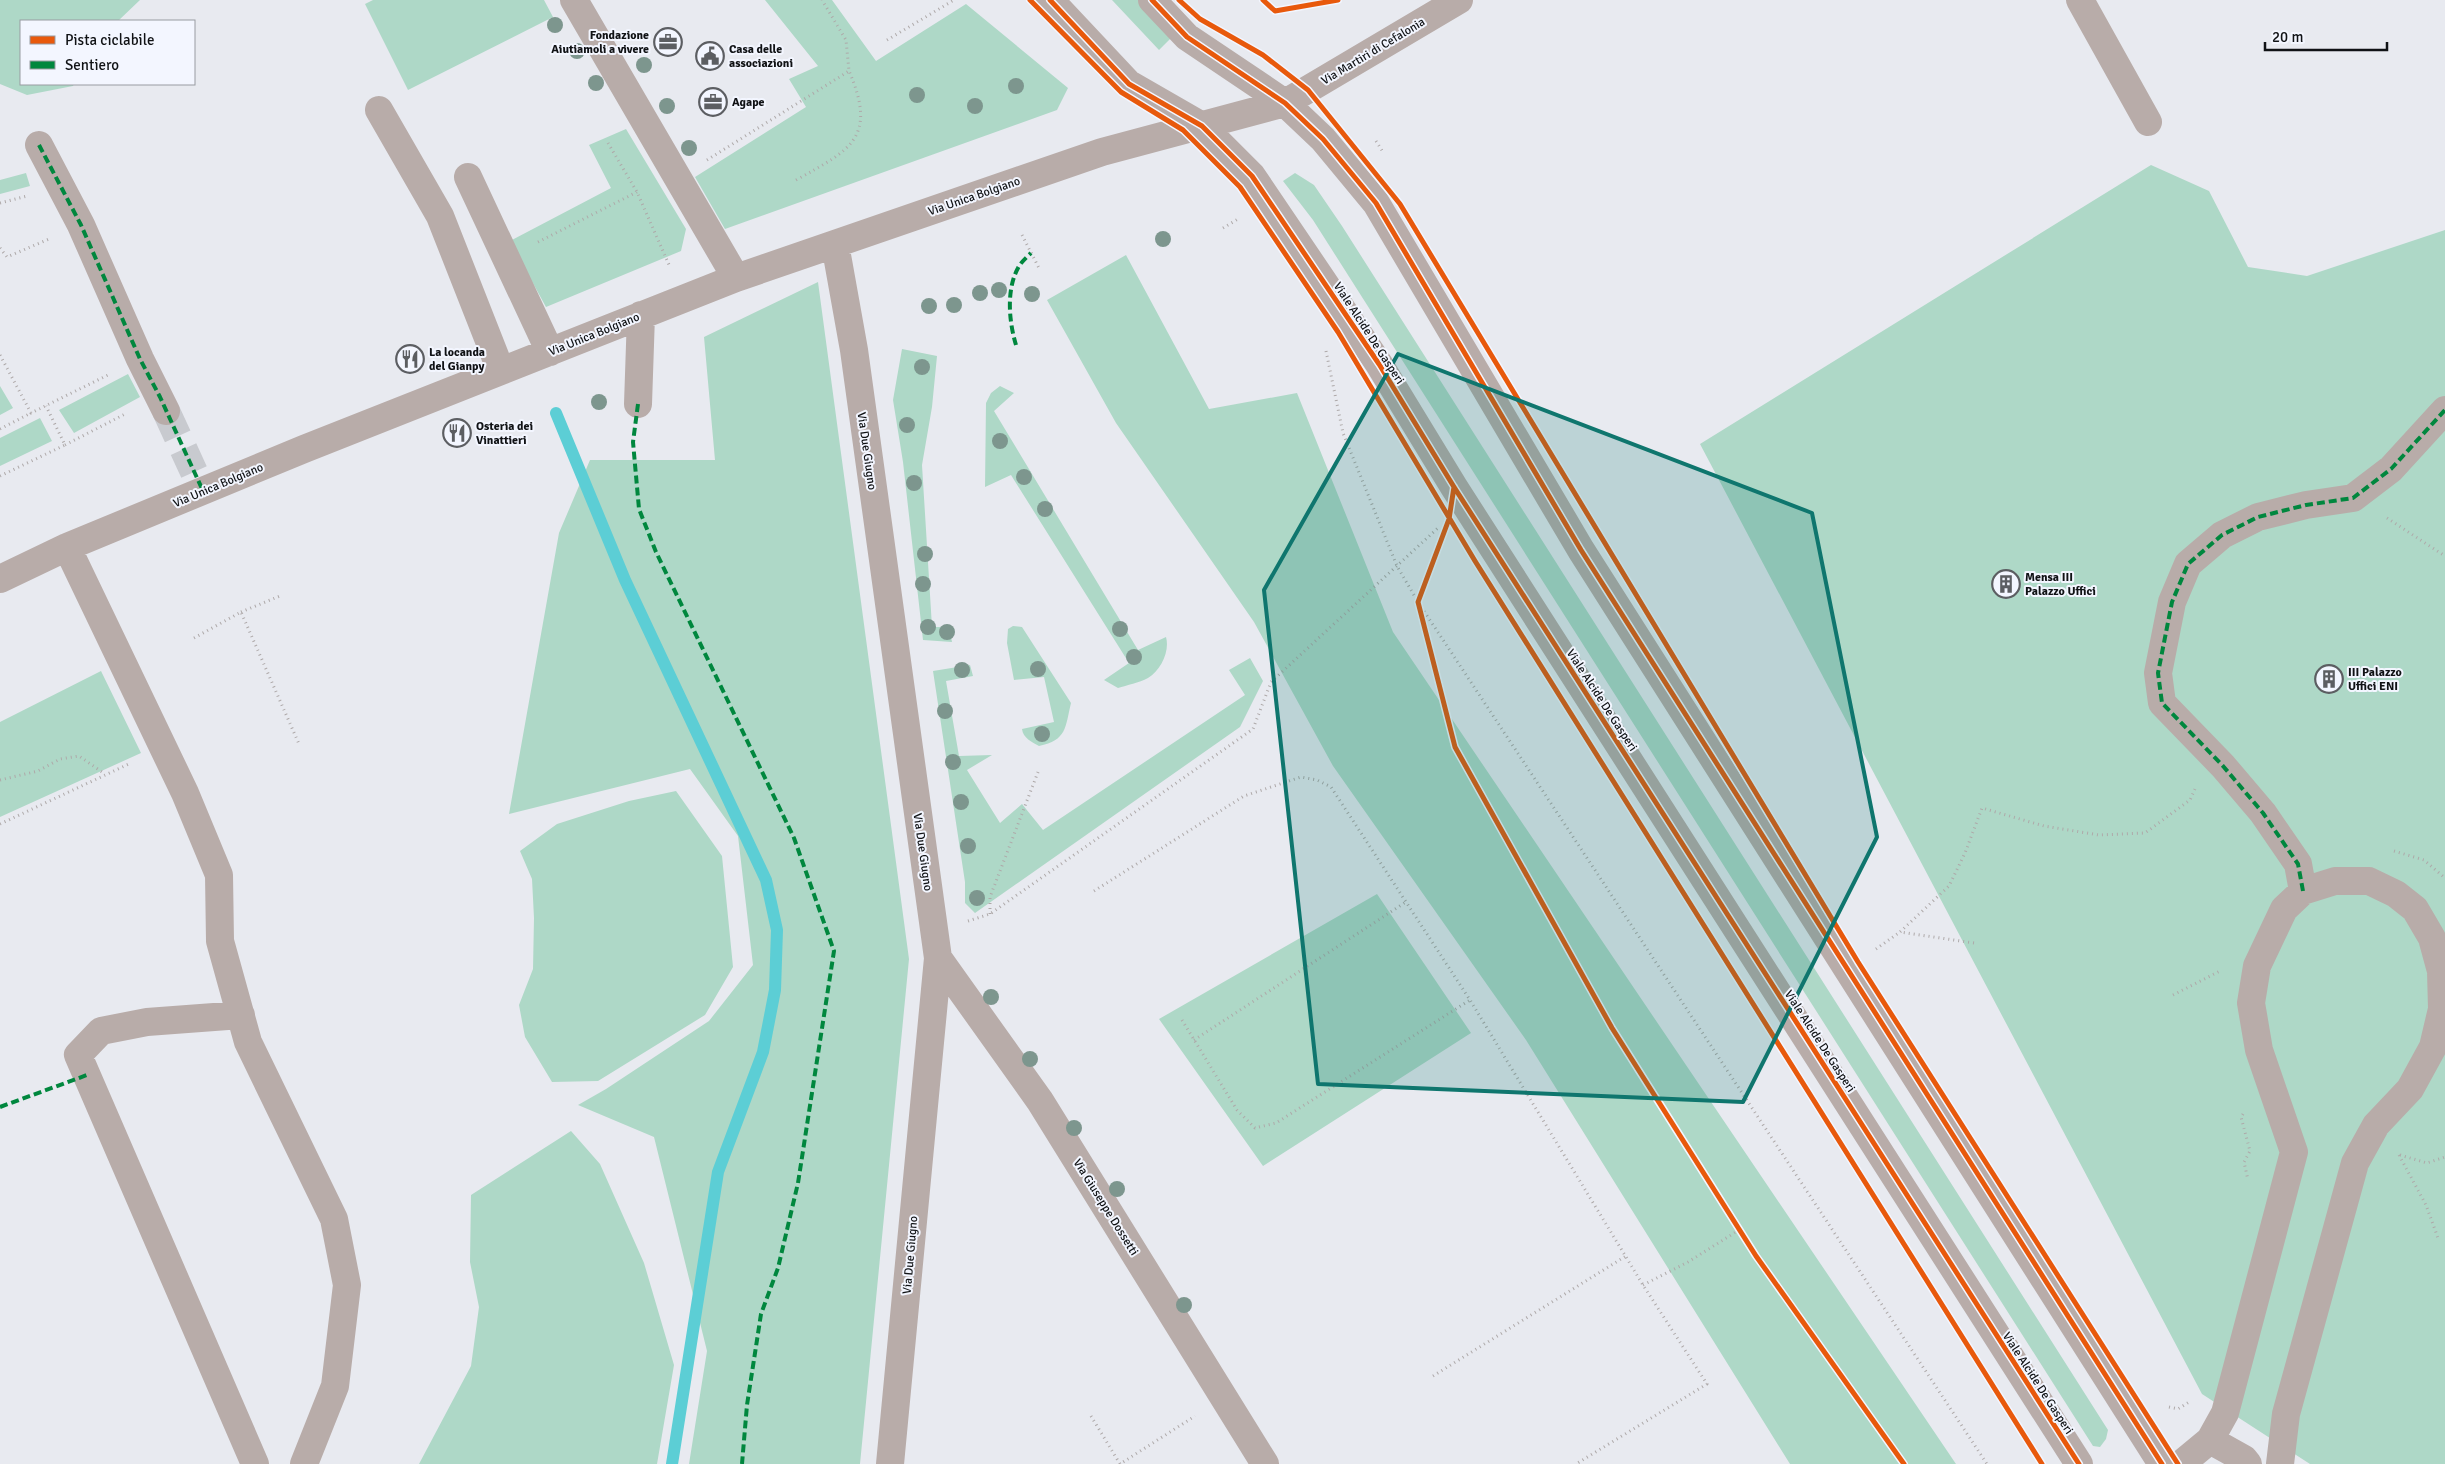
<svg xmlns="http://www.w3.org/2000/svg" width="2445" height="1464" viewBox="0 0 2445 1464" font-family="Signika,sans-serif">
<rect width="100%" height="100%" fill="#e8eaf0"/>
<!-- green -->
<path fill="#aed8c7" d="M0,0H140L118,21H21V84H74L73,86L27,95L0,84Z
M373,0H544L553,17L408,90L365,4Z
M765,0H832L876,61L966,4L1068,88L1057,110L725,229L695,177L806,107L789,79L818,66Z
M1112,0H1139L1173,36L1159,50Z
M626,129L686,229L681,251L546,307L510,241L611,188L589,145Z
M2151,165L2209,191L2248,267L2307,276L2445,230V1464H2310L2202,1394L1700,444Z
M26,173L30,186L0,194V180Z
M1295,173L1314,185L1342,226L2108,1430L2106,1439L2100,1447L2093,1446L1313,220L1283,181Z
M1126,255L1209,409L1297,393L1393,632L1956,1464H1790L1526,1040L1333,766L1254,622L1116,423L1047,300Z
M818,282L909,959L860,1464H689L707,1351L654,1137L578,1105L606,1089L709,1021L753,965L738,836L690,769L509,814L559,533L590,460H715L704,337Z
M902,349L937,356L932,407L922,465L932,627H949L952,642L923,640L903,462L893,400Z
M128,374L140,397L74,433L59,410Z
M0,386L13,408L0,415Z
M1000,386L1014,393L994,411L1138,650L1166,637C1170,651 1161,670 1148,678C1139,683 1127,685 1118,688L1104,680L1129,663L1011,475L985,487L986,403L991,393Z
M40,418L52,441L0,466V438Z
M1013,626L1022,627L1071,703C1065,728 1067,740 1039,746C1032,742 1023,738 1022,729L1054,722L1044,677L1014,680L1007,643L1008,629Z
M1250,658L1263,681L1240,727L975,913L965,903V882L933,671L970,665L973,676L946,681L959,756L992,755L967,770L1000,823L1022,804L1043,830L1245,695L1229,670Z
M101,671L141,753L0,817V722Z
M676,791L722,856L733,967L705,1015L598,1081L552,1082L525,1037L519,1005L533,969L534,918L532,879L520,851L557,824L629,801Z
M1377,894L1471,1033L1263,1166L1159,1019Z
M571,1131L600,1164L644,1263L674,1365L657,1464H419L471,1366L479,1307L470,1262L471,1195Z"/>
<g fill="none" stroke-linecap="round" stroke-linejoin="round">
<!-- stream -->
<path stroke="#5cced5" stroke-width="12" d="M556,413L625,580L766,880L777,930L775,990L763,1052L718,1172L672,1464"/>
<!-- minor-tunnel -->
<path stroke="#c8cacf" stroke-width="28" stroke-dasharray="28 14" stroke-linecap="butt" d="M166,411L194,472"/>
<!-- path -->
<path stroke="#aea9a9" stroke-width="3" stroke-dasharray="1 4" stroke-linecap="butt" d="M887,40L954,0
M1376,141L1383,152
M608,143L637,192L670,267
M707,160L849,71L846,40L822,0
M796,180C850,150 878,138 849,71
M0,203L27,196
M1223,228L1238,219
M1022,235L1040,270
M538,242L637,192
M0,248L7,257L49,239
M1326,351L1343,433L1397,566L1418,602L1987,1464
M0,355L31,413L108,375
M0,429L31,413
M65,445L127,413
M0,476L65,445L46,406
M2387,518L2445,556
M241,612L280,596
M194,638L241,612L299,744
M0,780L38,771L60,759L79,756L105,774
M0,824L131,763
M2394,851L2424,860L2445,878
M1094,891L1244,796L1301,777L1317,780L1331,787L1470,1000L1643,1285L1707,1384L1576,1464
M990,914V897L1038,772
M968,921L990,914L1253,729L1271,682L1439,527
M1974,943L1900,932L1949,886L1965,853L1982,808L2044,826L2099,835L2145,833L2190,800L2195,789
M1876,949L1900,932
M2173,995L2220,971
M1182,1020L1237,1110L1255,1128L1276,1123L1470,1000
M1194,1040L1406,902
M2243,1114L2241,1117L2250,1151L2244,1162L2248,1180
M2399,1155L2426,1205L2438,1238
M2400,1155L2427,1163L2445,1157
M1643,1285L1688,1262L1739,1230
M1433,1376L1626,1256
M2169,1407L2178,1409L2189,1402
M1091,1416L1120,1464L1195,1416"/>
<!-- minor -->
<path stroke="#b8aca9" stroke-width="28" d="M574,0L736,278
M1050,0L1129,84L1202,126L1252,176L1379,364L1454,487L2079,1464
M1152,0L1187,37L1285,103L1323,139L1376,203L1581,550L2162,1464
M2080,0L2148,122
M379,110L440,216L501,371
M39,145L81,225L140,359L166,411
M468,177L550,352
M835,244L854,350L938,958L890,1464
M638,404L641,315
M67,547L185,793L219,875L220,941L248,1042L334,1219L347,1285L335,1386L304,1464
M0,579L67,547L304,449L736,278L1102,152L1285,103L1459,0
M2303,891L2298,864L2263,813L2223,766L2162,703L2158,673L2172,602L2188,564L2222,535L2258,517L2306,505L2353,498L2391,469L2445,410
M938,958L1040,1101L1265,1464
M241,1015L147,1022L101,1031L78,1055L255,1464
M2210,1440L2244,1459L2248,1464
M2181,1464L2210,1440L2225,1413L2294,1152L2259,1050L2251,1003L2257,966L2284,909L2303,891L2335,881H2369L2396,894L2415,909L2432,938L2441,971L2442,1009L2433,1047L2410,1089L2376,1125L2355,1163L2286,1414L2280,1464"/>
<!-- quiet -->
<path stroke="#00873e" stroke-width="4" stroke-dasharray="8 4" stroke-linecap="butt" d="M39,145L81,225L140,359L160,397L203,491
M1016,345C1009,322 1006,290 1018,268C1021,262 1027,257 1031,253
M638,404L633,442L639,509L656,552L794,838L834,951L798,1183L778,1268L761,1314L747,1405L742,1464
M2303,891L2298,864L2263,813L2223,766L2162,703L2158,673L2172,602L2188,564L2222,535L2258,517L2306,505L2353,498L2391,469L2445,410
M0,1107L87,1075"/>
<defs>
<path id="cycleway" d="M1030,0L1121,92L1183,130L1240,187L1338,332L1475,561L2042,1464
M1050,0L1129,84L1202,126L1252,176L1379,364L1454,487L2079,1464
M1152,0L1187,37L1285,103L1323,139L1376,203L1581,550L2162,1464
M1179,0L1200,19L1263,55L1308,90L1400,204L1858,962L2178,1464
M1263,0L1275,11L1338,0
M1454,487L1449,519L1418,602L1455,747L1612,1028L1756,1256L1904,1464"/>
</defs>
<!-- cycleway casing -->
<use href="#cycleway" stroke="#f3f6ff" stroke-width="8"/>
<!-- cycleway -->
<use href="#cycleway" stroke="#e8590c" stroke-width="5"/>
</g>
<!-- trees -->
<g fill="#7d968e">
<circle cx="555" cy="25" r="8"/>
<circle cx="577" cy="51" r="8"/>
<circle cx="644" cy="65" r="8"/>
<circle cx="596" cy="83" r="8"/>
<circle cx="1016" cy="86" r="8"/>
<circle cx="917" cy="95" r="8"/>
<circle cx="667" cy="106" r="8"/>
<circle cx="975" cy="106" r="8"/>
<circle cx="689" cy="148" r="8"/>
<circle cx="1163" cy="239" r="8"/>
<circle cx="999" cy="290" r="8"/>
<circle cx="980" cy="293" r="8"/>
<circle cx="1032" cy="294" r="8"/>
<circle cx="954" cy="305" r="8"/>
<circle cx="929" cy="306" r="8"/>
<circle cx="922" cy="367" r="8"/>
<circle cx="599" cy="402" r="8"/>
<circle cx="907" cy="425" r="8"/>
<circle cx="1000" cy="441" r="8"/>
<circle cx="1024" cy="477" r="8"/>
<circle cx="914" cy="483" r="8"/>
<circle cx="1045" cy="509" r="8"/>
<circle cx="925" cy="554" r="8"/>
<circle cx="923" cy="584" r="8"/>
<circle cx="928" cy="627" r="8"/>
<circle cx="1120" cy="629" r="8"/>
<circle cx="947" cy="632" r="8"/>
<circle cx="1134" cy="657" r="8"/>
<circle cx="1038" cy="669" r="8"/>
<circle cx="962" cy="670" r="8"/>
<circle cx="945" cy="711" r="8"/>
<circle cx="1042" cy="734" r="8"/>
<circle cx="953" cy="762" r="8"/>
<circle cx="961" cy="802" r="8"/>
<circle cx="968" cy="846" r="8"/>
<circle cx="977" cy="898" r="8"/>
<circle cx="991" cy="997" r="8"/>
<circle cx="1030" cy="1059" r="8"/>
<circle cx="1074" cy="1128" r="8"/>
<circle cx="1117" cy="1189" r="8"/>
<circle cx="1184" cy="1305" r="8"/>
</g>
<!-- marked area -->
<path fill="#0f766e" fill-opacity="0.2" stroke="#0f766e" stroke-width="4" stroke-linejoin="round" d="M1398,354L1812,513L1877,837L1743,1102L1318,1084L1264,590Z"/>
<!-- icons -->
<defs>
<symbol id="office-ring" viewBox="-11 -11 22 22"><circle r="9.5" fill="#f3f6ff" stroke="#5c5e62" stroke-width="1.5"/><path d="M-6-3h4V-5.5h4V-3h4V5H-6ZM-1-4.5V-3h2v-1.5ZM-6 0V1H6V0Z" fill="#5c5e62"/></symbol>
<symbol id="civic-ring" viewBox="-11 -11 22 22"><circle r="9.5" fill="#f3f6ff" stroke="#5c5e62" stroke-width="1.5"/><path d="M-.6-6.5H3V-4.5H.6V-3L4-1V1h2V6H-6V1h2V-1L-.6-3ZM-1.2 2.5V6h2.4V2.5Z" fill="#5c5e62"/></symbol>
<symbol id="restaurant-ring" viewBox="-11 -11 22 22"><circle r="9.5" fill="#f3f6ff" stroke="#5c5e62" stroke-width="1.5"/><path d="M-5-6h1v4h1v-4h1v4h1v-4h1v5L-1.5 .5V6h-2V.5L-5-1ZM5-6V6H3V1.5H1.5Q1.5-4 5-6Z" fill="#5c5e62"/></symbol>
<symbol id="building-ring" viewBox="-11 -11 22 22"><circle r="9.5" fill="#f3f6ff" stroke="#5c5e62" stroke-width="1.5"/><path d="M-4-6H4V6H1V3H-1V6H-4ZM-2.5-4.3h1.7v1.8h-1.7ZM.8-4.3h1.7v1.8H.8ZM-2.5-1h1.7V.8h-1.7ZM.8-1h1.7V.8H.8Z" fill="#5c5e62"/></symbol>
</defs>
<g fill-rule="evenodd">
<use href="#office-ring" x="652" y="26" width="32" height="32"/>
<use href="#civic-ring" x="694" y="40" width="32" height="32"/>
<use href="#office-ring" x="697" y="86" width="32" height="32"/>
<use href="#restaurant-ring" x="394" y="343" width="32" height="32"/>
<use href="#restaurant-ring" x="441" y="417" width="32" height="32"/>
<use href="#building-ring" x="1990" y="568" width="32" height="32"/>
<use href="#building-ring" x="2313" y="663" width="32" height="32"/>
</g>
<g text-anchor="middle" stroke-width="4" stroke-linejoin="round" paint-order="stroke">
<!-- poi labels -->
<g font-size="12" font-weight="bold" fill="#101215" stroke="#f3f6ff" text-anchor="start">
<text x="649" y="39" text-anchor="end">Fondazione<tspan x="649" dy="14">Aiutiamoli a vivere</tspan></text>
<text x="729" y="53">Casa delle<tspan x="729" dy="14">associazioni</tspan></text>
<text x="732" y="106">Agape</text>
<text x="429" y="356">La locanda<tspan x="429" dy="14">del Gianpy</tspan></text>
<text x="476" y="430">Osteria dei<tspan x="476" dy="14">Vinattieri</tspan></text>
<text x="2025" y="581">Mensa III<tspan x="2025" dy="14">Palazzo Uffici</tspan></text>
<text x="2348" y="676">III Palazzo<tspan x="2348" dy="14">Uffici ENI</tspan></text>
</g>
<!-- street labels -->
<g font-size="12" fill="#101215" stroke="#f3f6ff">
<text transform="translate(1373 51) rotate(-31)" y="4">Via Martiri di Cefalonia</text>
<text transform="translate(974 196) rotate(-19)" y="4">Via Unica Bolgiano</text>
<text transform="translate(1369 333) rotate(57)" y="4">Viale Alcide De Gasperi</text>
<text transform="translate(594 334) rotate(-22)" y="4">Via Unica Bolgiano</text>
<text transform="translate(867 451) rotate(82)" y="4">Via Due Giugno</text>
<text transform="translate(218 485) rotate(-23)" y="4">Via Unica Bolgiano</text>
<text transform="translate(1602 700) rotate(57)" y="4">Viale Alcide De Gasperi</text>
<text transform="translate(923 852) rotate(82)" y="4">Via Due Giugno</text>
<text transform="translate(1820 1041) rotate(57)" y="4">Viale Alcide De Gasperi</text>
<text transform="translate(1106 1207) rotate(58)" y="4">Via Giuseppe Dossetti</text>
<text transform="translate(910 1255) rotate(-85)" y="4">Via Due Giugno</text>
<text transform="translate(2038 1383) rotate(57)" y="4">Viale Alcide De Gasperi</text>
</g>
</g>
<!-- legend -->
<rect x="20" y="20" width="175" height="65" fill="#f3f6ff" stroke="#989ba1"/>
<rect x="30" y="36" width="25" height="8" fill="#e8590c" stroke="#989ba1"/>
<text x="65" y="45" font-size="15" fill="#101215">Pista ciclabile</text>
<rect x="30" y="61" width="25" height="8" fill="#00873e" stroke="#989ba1"/>
<text x="65" y="70" font-size="15" fill="#101215">Sentiero</text>
<!-- scale -->
<path d="M2265 42v8h122v-8" fill="none" stroke="#101215" stroke-width="2.5"/>
<text x="2272" y="42" font-size="15" fill="#101215" stroke="#f3f6ff" stroke-width="4" paint-order="stroke">20 m</text>
</svg>
